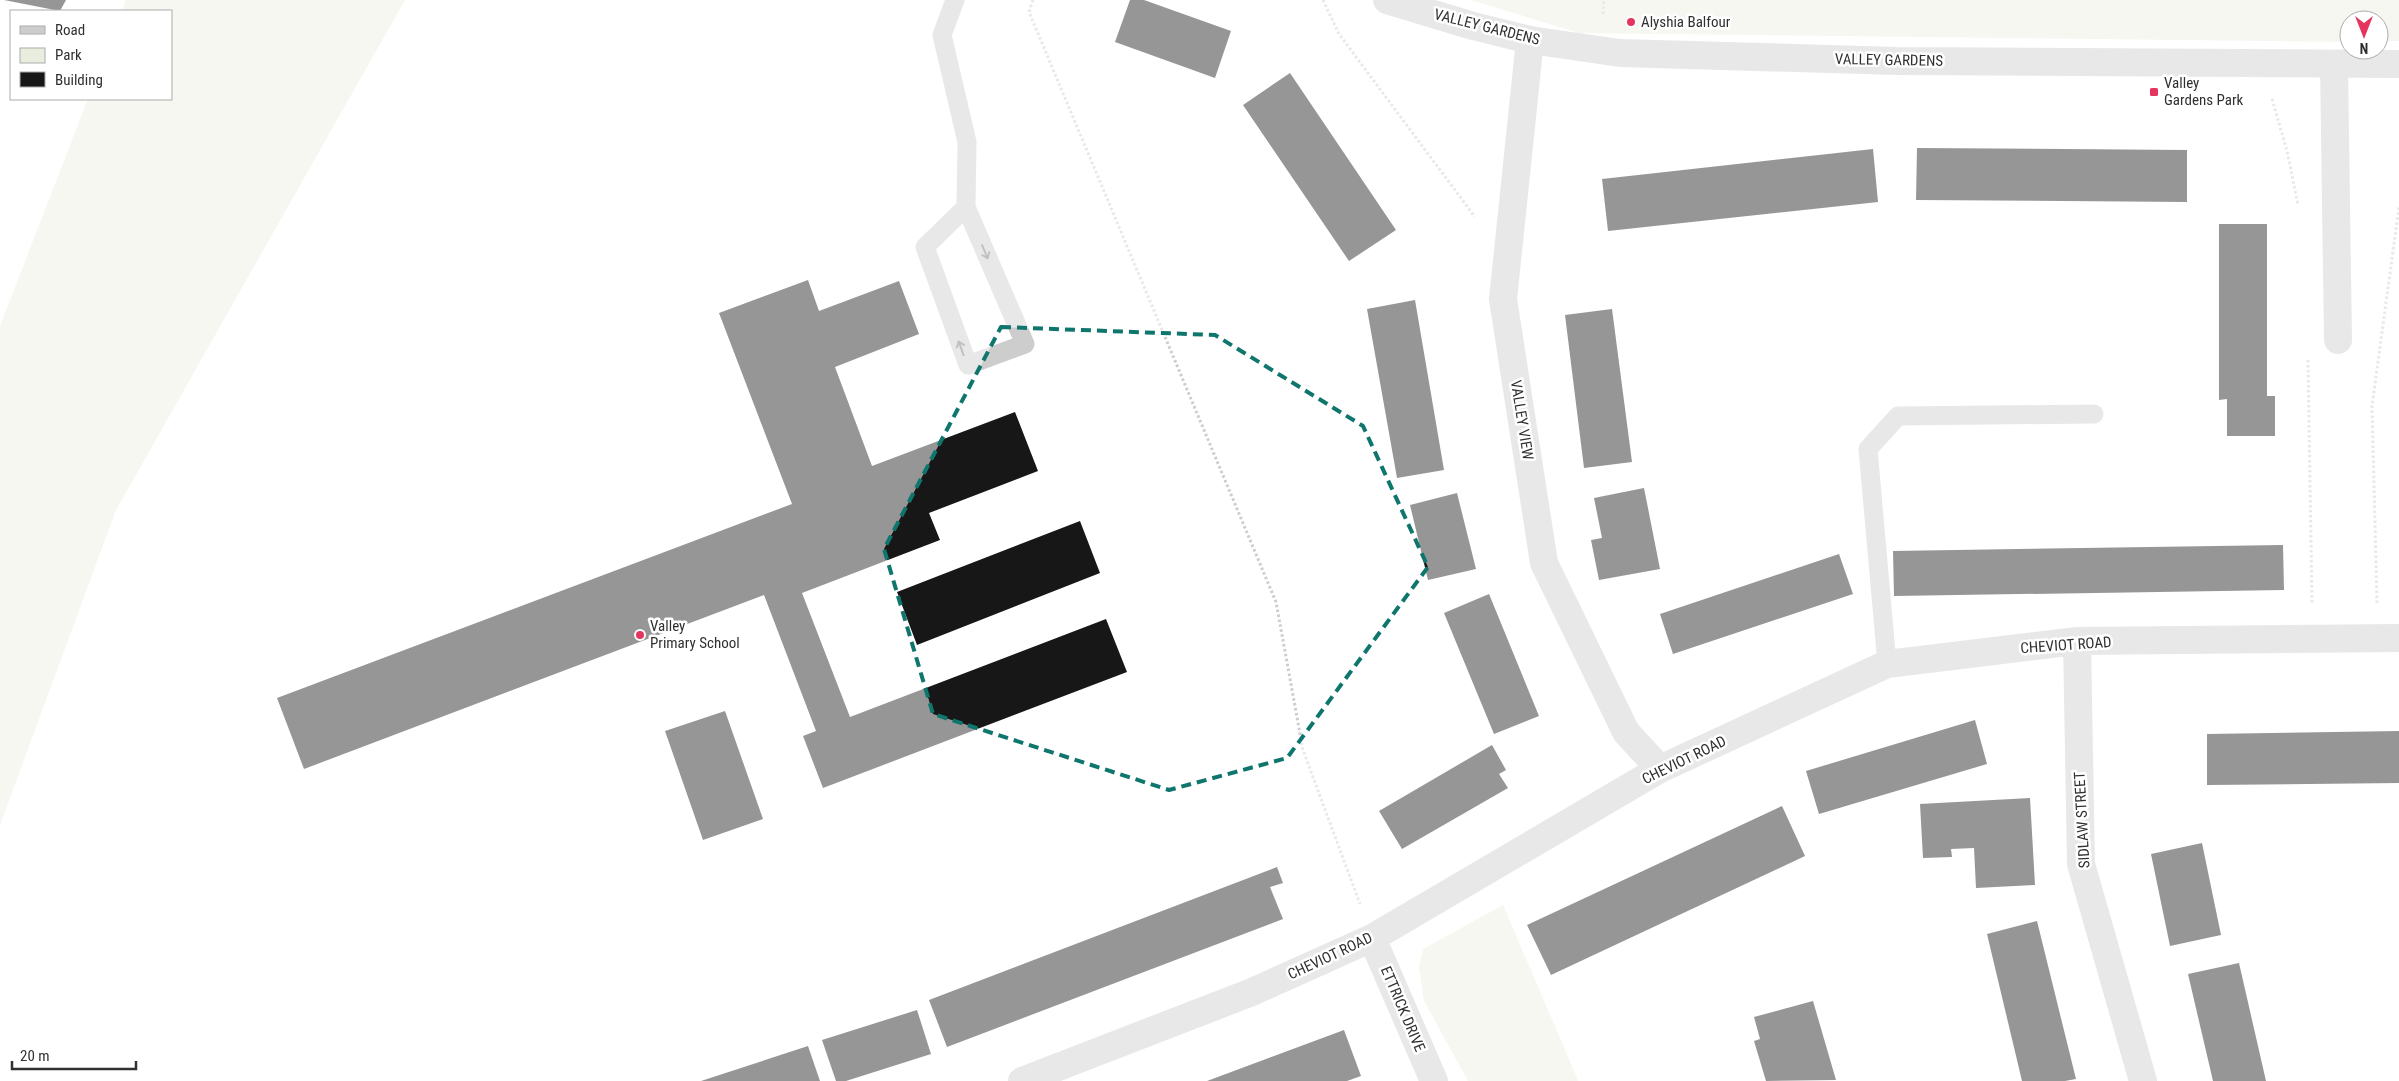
<svg xmlns="http://www.w3.org/2000/svg" width="2399" height="1081" viewBox="0 0 2399 1081" font-family="'Roboto Condensed',sans-serif">
<rect width="100%" height="100%" fill="#fff"/>
<!-- green -->
<path fill="#e8edde" d="M126,0H405L116,510L0,825V326L88,99H171V11H122Z
M1471,0H2399V41H2379V20H2349V42L1579,33Z
M1503,905L1578,1080L1577,1081H1468L1424,1001L1419,967L1423,949Z"/>
<!-- building -->
<path fill="#171717" d="M4,0H66L60,11Z
M1130,0H1144L1231,31L1215,78L1115,42Z
M1290,73L1396,230L1349,261L1243,105Z
M1917,148L2187,150V202L1916,200Z
M1873,149L1878,202L1608,231L1602,179Z
M2219,224H2267V396H2275V436H2227V399L2219,400Z
M808,280L819,311L899,281L919,334L835,367L872,466L1015,412L1038,471L929,513L940,540L802,593L850,717L1106,619L1127,672L823,788L803,736L816,731L764,595L304,769L277,698L792,504L719,313Z
M1415,300L1444,470L1397,478L1367,309Z
M1612,309L1632,462L1584,468L1565,315Z
M1644,488L1660,569L1599,580L1591,540L1602,538L1594,498Z
M1457,493L1476,569L1428,580L1410,505Z
M1080,521L1100,573L917,645L897,592Z
M2283,545L2284,590L1894,596L1893,551Z
M1839,554L1853,594L1673,654L1660,614Z
M1489,594L1539,716L1494,734L1444,613Z
M725,711L763,819L703,840L665,731Z
M1975,720L1987,764L1819,814L1806,771Z
M2399,731V783L2207,785V734Z
M1492,745L1506,770L1499,774L1508,788L1402,849L1379,811Z
M2030,798L2035,885L1976,888L1974,848L1951,849L1952,857L1923,858L1920,804Z
M1782,806L1805,856L1551,975L1527,925Z
M2202,843L2221,935L2170,946L2151,854Z
M1277,867L1283,883L1270,887L1283,919L947,1047L929,1000Z
M2037,921L2076,1079L2065,1081H2022L1987,934Z
M2239,963L2266,1081H2213L2188,974Z
M1813,1001L1836,1080L1766,1081L1754,1041L1760,1039L1754,1017Z
M917,1010L931,1054L846,1081H836L822,1040Z
M1344,1030L1361,1076L1347,1081H1207Z
M808,1046L820,1081H701Z"/>
<g fill="none" stroke-linecap="round" stroke-linejoin="round">
<!-- path -->
<path stroke="#cdcdcd" stroke-width="3" stroke-dasharray="2.5 2.5" stroke-linecap="butt" d="M1033,0L1029,12L1276,602L1303,750L1360,904
M1323,0L1339,34L1475,217
M1603,14L1604,0
M2272,99L2287,151L2298,205
M2308,360L2312,603
M2377,603L2372,406L2399,207"/>
<!-- service -->
<path stroke="#cdcdcd" stroke-width="19" d="M955,0L942,35L967,142L966,207L1025,344L968,365L925,247L966,207
M1887,664L1868,449L1898,416L2094,414"/>
<!-- minor -->
<path stroke="#cdcdcd" stroke-width="28" d="M1530,40L1503,299L1544,563L1626,732L1660,769
M2334,64L2338,340
M2077,641L2081,864L2143,1081
M1372,938L1434,1081
M1022,1081L1252,992L1372,938L1660,769L1887,664L2077,641L2399,638"/>
<!-- tertiary -->
<path stroke="#cdcdcd" stroke-width="28" d="M1387,0L1473,26L1530,40L1620,53L1897,61L2399,64"/>
</g>
<!-- one-way arrows -->
<defs><path id="oneway-shaft" d="M-6 0H5M1.5-3L5.5 0L1.5 3" fill="none" stroke-width="1.6" stroke-linecap="round" stroke-linejoin="round" transform="scale(1.25)"/></defs>
<g stroke="#777">
<use href="#oneway-shaft" transform="translate(985 252) rotate(67)"/>
<use href="#oneway-shaft" transform="translate(961 348) rotate(-110)"/>
</g>
<!-- marked area -->
<path d="M0 0H2399V1081H0ZM1001,327L1215,335L1363,426L1428,567L1287,758L1169,790L933,714L884,549Z" fill="#fff" fill-opacity=".55" fill-rule="evenodd"/>
<path fill="none" stroke="#0f766e" stroke-width="4" stroke-dasharray="10 6" stroke-linejoin="round" d="M1001,327L1215,335L1363,426L1428,567L1287,758L1169,790L933,714L884,549Z"/>
<!-- markers -->
<g fill="#e5345d" stroke="#fff" stroke-width="2">
<circle cx="1631" cy="22" r="5"/>
<rect x="2149" y="87" width="10" height="10" rx="2.5"/>
<circle cx="640" cy="635" r="5"/>
</g>
<g text-anchor="middle" stroke-width="5" stroke-linejoin="round" paint-order="stroke">
<!-- poi labels -->
<g font-size="15" fill="#303030" stroke="#fff" text-anchor="start">
<text x="1641" y="27">Alyshia Balfour</text>
<text x="2164" y="88">Valley<tspan x="2164" dy="17">Gardens Park</tspan></text>
<text x="650" y="631">Valley<tspan x="650" dy="17">Primary School</tspan></text>
</g>
<!-- street labels -->
<g font-size="15" fill="#303030" stroke="#fff">
<text transform="translate(1487 27) rotate(14)" y="5">VALLEY GARDENS</text>
<text transform="translate(1889 60) rotate(1)" y="5">VALLEY GARDENS</text>
<text transform="translate(1522 420) rotate(81)" y="5">VALLEY VIEW</text>
<text transform="translate(2066 645) rotate(-4)" y="5">CHEVIOT ROAD</text>
<text transform="translate(1684 760) rotate(-26)" y="5">CHEVIOT ROAD</text>
<text transform="translate(2082 820) rotate(-93)" y="5">SIDLAW STREET</text>
<text transform="translate(1330 956) rotate(-25)" y="5">CHEVIOT ROAD</text>
<text transform="translate(1403 1009) rotate(67)" y="5">ETTRICK DRIVE</text>
</g>
</g>
<!-- legend -->
<rect x="10" y="10" width="162" height="90" fill="#ffffff" stroke="#acacac"/>
<rect x="20" y="26" width="25" height="8" fill="#cdcdcd" stroke="#acacac"/>
<text x="55" y="35" font-size="15" fill="#303030">Road</text>
<rect x="20" y="48" width="25" height="15" fill="#e8edde" stroke="#acacac"/>
<text x="55" y="60" font-size="15" fill="#303030">Park</text>
<rect x="20" y="72" width="25" height="15" fill="#171717" stroke="#acacac"/>
<text x="55" y="85" font-size="15" fill="#303030">Building</text>
<!-- north arrow -->
<g transform="translate(2364 35) rotate(180)"><circle r="24" fill="#ffffff" stroke="#acacac"/>
<path d="M0-4L9 19L0 12L-9 19Z" fill="#e5345d"/>
<text y="-8" font-size="14" font-weight="bold" text-anchor="middle" fill="#303030">N</text>
</g>
<!-- scale -->
<path d="M12 1061v8h124v-8" fill="none" stroke="#303030" stroke-width="2.5"/>
<text x="20" y="1061" font-size="15" fill="#303030" stroke="#ffffff" stroke-width="4" paint-order="stroke">20 m</text>
</svg>
